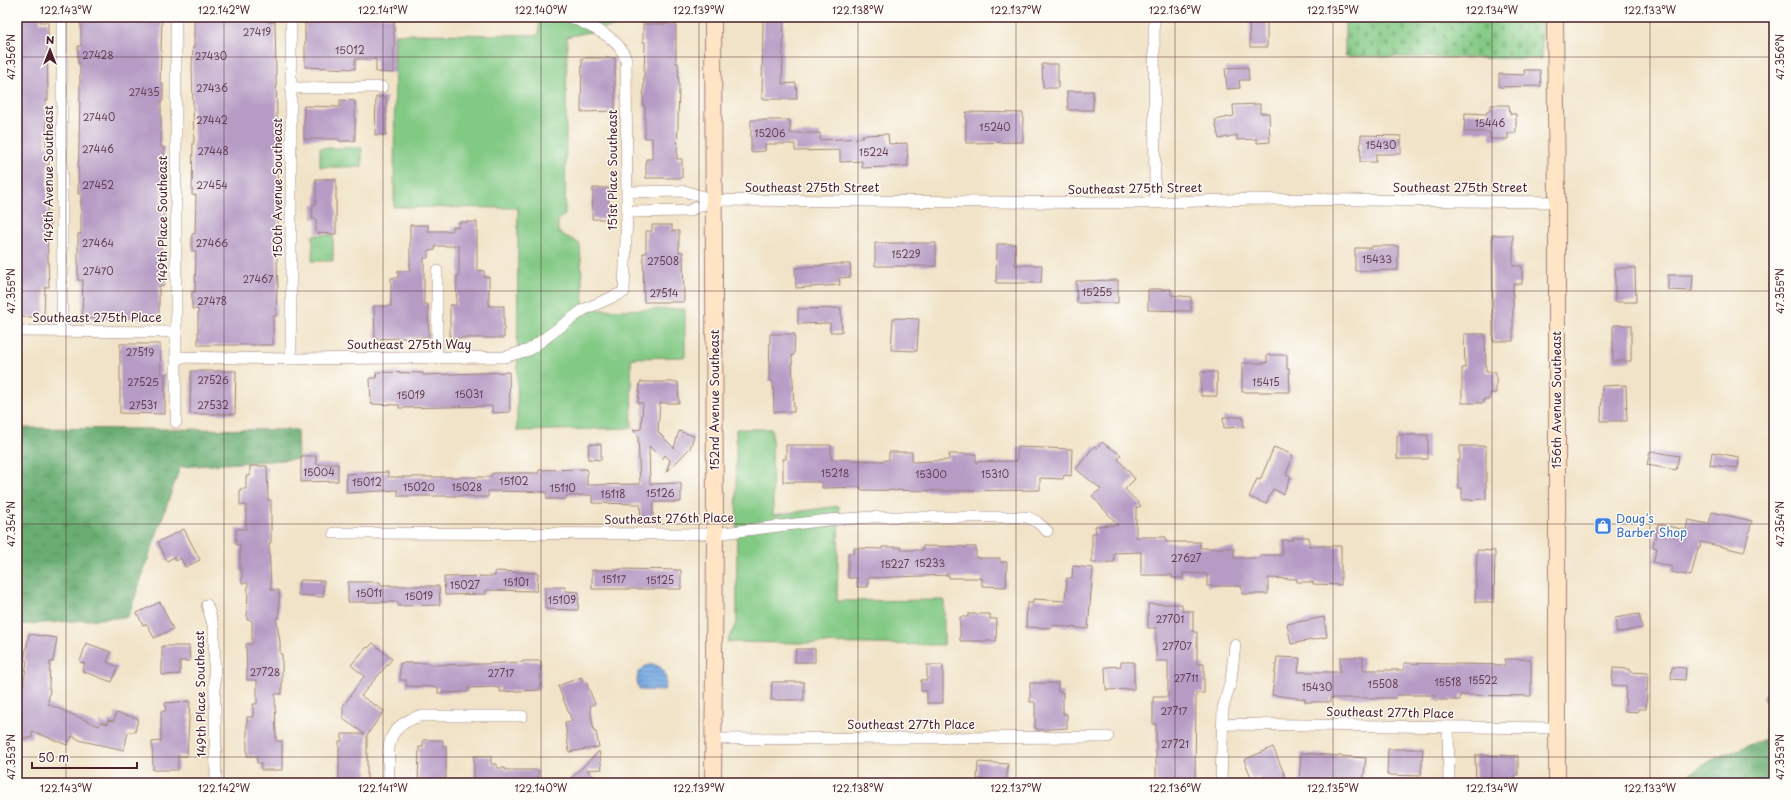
<svg xmlns="http://www.w3.org/2000/svg" width="1791" height="800" viewBox="0 0 1791 800" font-family="'Playpen Sans',sans-serif">
<defs>
<pattern id="forest-crowns" width="20" height="18" patternUnits="userSpaceOnUse"><rect width="20" height="18" fill="#69ad72"/><path d="M2 6a3 3 0 1 1 6 0M12 15a3 3 0 1 1 6 0" fill="none" stroke="#588c5e"/></pattern>
<pattern id="cemetery-stones" width="16" height="16" patternUnits="userSpaceOnUse"><rect width="16" height="16" fill="#82c984"/><path d="M2 7V4a2 2 0 0 1 4 0v3zM10 15v-3a2 2 0 0 1 4 0v3z" fill="#72ac72"/></pattern>
<pattern id="park-tufts" width="24" height="20" patternUnits="userSpaceOnUse"><rect width="24" height="20" fill="#82c984"/><path d="M3 7l-1-3M5 7V3M7 7l1-3M15 17l-1-3M17 17v-4M19 17l1-3" fill="none" stroke="#72ac72"/></pattern>
<pattern id="water-rules" width="6" height="5" patternUnits="userSpaceOnUse"><rect width="6" height="5" fill="#78abe4"/><path d="M0 2.5h6" fill="none" stroke="#648bb9"/></pattern>
</defs>
<rect width="100%" height="100%" fill="#fdfcf7"/>
<filter id="ink" filterUnits="userSpaceOnUse"><feTurbulence type="fractalNoise" baseFrequency=".025" numOctaves="2"/><feDisplacementMap in="SourceGraphic" scale="8" xChannelSelector="R" yChannelSelector="G"/><feConvolveMatrix kernelMatrix="1 2 1 2 8 2 1 2 1" color-interpolation-filters="sRGB"/></filter>
<filter id="wash" filterUnits="userSpaceOnUse"><feTurbulence type="fractalNoise" baseFrequency=".012" numOctaves="4" result="noise"/><feDisplacementMap in="SourceGraphic" scale="16" xChannelSelector="R" yChannelSelector="G"/><feGaussianBlur stdDeviation="0.9" result="paint"/><feColorMatrix in="noise" values="0 0 0 0 0 0 0 0 0 0 0 0 0 0 0 0 0 1.4 0 .05"/><feComposite in="paint" operator="in"/></filter>
<g filter="url(#wash)">
<rect width="100%" height="100%" fill="#f1e3c7"/>
<!-- grass -->
<path fill="#82c984" stroke="#667458" d="M539,17H655L567,37L565,215L558,219V232L580,244L584,310L685,309V357L631,358L632,428L517,431L518,208L394,207L395,34L539,35Z
M320,148H362V167H320Z
M736,429H772L773,515L839,506L837,601L944,600V645L727,642L737,621Z"/>
<!-- forest -->
<path fill="url(#forest-crowns)" stroke="#5a664e" d="M17,428L297,430L298,459L180,467L128,617L17,625Z
M1774,681V783H1673L1716,758L1765,739L1768,705L1764,697Z"/>
<!-- cemetery -->
<path fill="url(#cemetery-stones)" stroke="#667458" d="M1345,17H1542V59L1345,56Z"/>
<!-- park -->
<path fill="url(#park-tufts)" stroke="#667458" d="M313,235H333V261H312Z"/>
<!-- water -->
<path fill="url(#water-rules)" stroke="#616588" d="M653,664C666,668 667,676 665,689L662,691L640,690C633,678 639,666 653,664Z"/>
<g id="blocks">
<!-- building -->
<path fill="#b69bc5" d="M21,17H40V22H48V40H47L48,100H46V146H50L49,165H47V212H50V230H47L49,287H45L44,317H17V22H21Z
M81,17H162L160,83H163V101H161V147H164V164H161V212H164V230H162L160,269H164V286H159V318H82L83,280H78V234H81V194H78L80,94V63L78,64V46H81Z
M194,17H267L268,22H275L277,119H279V136H277L278,230H276L278,288H277L276,316H273V345H198V309H192V292H195L196,251H192V234H195L196,195H192L193,142H194L192,65L193,47H194Z
M305,17H394V73L376,72V59H355V69L305,67Z
M763,17H784L782,84L796,83L797,99H762Z
M1249,17H1267V47H1250Z
M643,24H676V63H678L679,88L677,159H682V178H646V159H652V138H645V106H643L645,42H643Z
M582,58H615V111L581,112Z
M1042,64H1058V88H1043Z
M1248,67L1249,80H1239L1240,88L1227,89L1225,68Z
M1524,70H1540L1541,86L1499,87V74L1525,75Z
M1067,91H1093V110H1068Z
M376,97H386V135H375Z
M340,100L355,101V141H339V139H304V106L340,107Z
M1260,104V113H1269L1270,142L1257,143V139L1237,140V135L1219,139L1215,120L1234,116L1233,105Z
M1490,105H1509L1510,114H1516V133H1508V139H1490V132H1464L1465,113L1487,114V111H1490Z
M966,112L1023,113V142L966,143Z
M751,120H790V133H820V140L863,138L862,135L888,134L889,144L907,143L908,166L862,168V161L840,162V150L795,151V144H765V151L751,152Z
M1361,135L1401,136V154H1376V162H1360Z
M316,179H336V234L316,233V219H312L313,204H316Z
M593,188H609L608,219H592Z
M459,222H477V270L484,271V277H489V306H504V338H450V305H456L457,276H459V246H435V250L428,251V258H424V304H428L429,337L375,339L374,306H391V278H398V271H410V225H428V231H452V227H459Z
M652,225H672V231H679V252H683L684,302H644L643,253H646V231H652Z
M1492,235H1513V266H1522V284H1513V341H1493Z
M875,243H936V266H875Z
M997,244H1015V265H1042L1041,283H996Z
M1372,246H1398V270L1355,271V248H1372Z
M836,264H850L851,277L839,278L840,285L796,288L795,268Z
M1615,268H1635L1636,302H1615Z
M1668,275H1693L1692,291L1668,290Z
M1118,280V303H1077L1076,281Z
M1149,289H1171V295L1191,297V311L1148,310V290Z
M841,308L842,332H830V323L798,324V309Z
M893,318L919,319L917,351L891,350Z
M1613,325H1631V361H1613Z
M770,334H795L794,355H792L794,412H774L773,381H769Z
M1464,334H1485L1486,372H1496V393H1490V399H1484V403H1462V368H1465Z
M120,344H160L161,374H165V414L120,413Z
M1267,355H1287V369H1289L1290,392H1242V363H1267Z
M191,371H236L235,414H190Z
M376,372L423,373V375L509,372L510,412L492,413V406L399,408V405L371,404L370,378H377Z
M1201,372H1217V396H1201Z
M640,382H678L679,403H660L658,432L674,448L679,431L694,436L690,448L666,473L670,460L665,455L662,459L649,446L650,484L681,483V502H654L653,504V518L641,519L640,504L592,503V495L566,496V499H547L546,492L488,491V497H473V496H398V490L347,493L346,474L388,472V477H491V474L494,473H539V470L587,469V485L640,484L638,435L633,430L641,429L643,403H638Z
M1626,385L1627,421H1601L1602,386Z
M1223,417H1243L1244,427L1224,428Z
M1397,435H1428V459H1397Z
M1102,442L1121,455L1118,459L1135,479L1125,489L1141,506L1136,508V537H1166V542H1200V548H1234V558H1260V555H1282V540H1293V537H1309V546H1341V585L1313,584V582H1297V579L1268,578V594H1242V586H1207V574L1183,573V578H1172V575H1141V552L1114,553V562L1092,563V533H1096L1095,526L1118,525L1092,496L1101,489L1076,469L1094,446L1097,448Z
M589,444H601V460L588,459Z
M786,445H831V459L849,460L885,461V460H889V452H912V462L949,460V454H976V462L1017,461V447L1072,449L1071,476L1064,475L1063,479L1040,478V490L954,491L861,490V487L822,488V482H783V459H786Z
M1460,446H1486V499L1462,500V488H1458V460H1460Z
M1274,447L1293,455L1286,475L1291,477L1283,494L1273,489L1266,504L1249,497L1257,479L1260,480Z
M1650,451L1679,456L1676,470L1647,465Z
M1712,452L1739,457L1738,468L1710,465Z
M301,456H316V464H338V481L301,482Z
M250,466H267L268,500H271V543H269L271,590H279V618H276L280,642V654H282V694H275L276,741H282V770H261V763H257V756H247V717H253V704H257V680H247L246,644H252V620H247L248,583H242V571H240V544L236,545V529H246V505H240V489H246V476H250Z
M1712,512L1752,521L1744,552L1701,542L1700,548H1698L1691,576L1671,572L1672,567L1653,562L1657,548L1653,547L1658,524L1686,530L1688,520L1709,524Z
M184,529L200,560L185,567L181,558L176,561L174,557L167,561L158,542Z
M923,546L976,547V558H1000V562H1007L1006,587L982,586V578H949V575L868,578V587H857V578H848V553H854V548L882,549V547H901V550H923Z
M1477,550L1495,551L1494,602H1475Z
M1073,566L1093,568L1088,629L1052,625V628L1026,627L1027,603H1033V599L1065,601L1067,578H1072Z
M619,569L681,570V589H592V570H619Z
M495,571L538,573L537,591L486,590V594L445,595L444,577L495,576Z
M302,580L324,581L323,597L298,595L299,581Z
M348,582H380V585H391V586H439L440,605L398,606V602H348Z
M545,587H565V591L579,592L578,610L545,609Z
M160,602L173,629L154,638L147,624L143,625L137,613Z
M1148,604H1182V611H1193V632H1197V664H1204V693H1196L1195,783H1156V724H1153V697H1168V661H1156V628H1148Z
M968,614H990V619H997L996,641H960V617H968Z
M1639,614L1642,628L1617,633L1615,618Z
M1324,617L1327,637L1291,644L1287,624Z
M29,634L57,638L53,662H50L49,689H50L48,704L99,726L100,722L108,724V720L114,721L116,713L138,718L135,732H128L124,750L82,741L72,736L67,745L32,731V738H17V685L23,686L27,661L24,660Z
M86,643L111,652L107,662L118,667L112,682L82,671L85,664L80,662Z
M373,643L392,659L361,696L384,711L367,735V783H339V741H342V734H365L343,719V706L364,676L351,665L367,647L368,648Z
M162,646H189L190,661H180V674L162,675Z
M796,649H815V662H795Z
M1277,657L1300,658L1298,672H1340V657H1363V670H1404V663L1505,665V659H1531V696L1460,695V700H1435V695H1396V698H1330V702H1305V699L1272,695Z
M523,661H541L540,690L500,692V688L492,687L468,688V692L438,693V687L406,686V680H400V663H430V665L484,664L523,662Z
M1121,662H1134V689L1106,690L1105,667L1121,666Z
M927,665H943V703H927V691H921V680H927Z
M1672,667L1686,668L1685,680L1671,679Z
M1613,668L1630,669V672L1648,673L1646,709H1638V712L1625,711L1626,686L1612,685Z
M581,677L584,683L586,682L595,704L590,706L594,732H596L599,747L569,752L565,722L572,721L558,686Z
M772,682H804V700H771Z
M1030,683H1058V692H1063V714H1067V728L1037,730V728H1035V702H1030Z
M190,701L187,756H178V770H153L152,742L161,741V711H166L165,703Z
M423,740H443V746H446V783H418L419,747H423Z
M1273,747L1288,783H1261L1259,776L1252,779L1244,760Z
M1388,749H1423L1421,776L1387,775Z
M599,751L602,769L587,770L599,783H566Z
M1301,753L1366,758L1363,783H1299Z
M1475,755L1518,756V775H1515L1514,783H1476Z
M474,756H491V764H497V768H505V770H538V783H474Z
M978,762L1008,764L1006,783H988V780L977,779Z"/>
</g>
</g>
<g filter="url(#ink)">
<use href="#blocks" fill-opacity="0" stroke="#9e8179" stroke-width="1"/>
<g fill="none" stroke-linecap="round" stroke-linejoin="round">
<defs>
<path id="street" d="M62,17V331
M176,17V422
M291,17V359
M1154,17L1155,203
M291,88L382,87
M627,192L684,191L714,200L1145,203L1253,199L1557,202
M627,212L688,211L714,200
M437,271V359
M17,331L176,332
M176,357L291,359L504,357L529,350L583,310L624,292L627,212L626,59C617,35 592,28 571,17
M334,533L715,534L828,520L874,517H1027L1037,522L1047,531
M207,605L214,628L216,783
M1222,724L1557,728
M1448,727L1449,783
M714,739L1108,737
M389,783C389,749 382,729 419,716H522
M1221,783L1223,708L1231,680L1235,645"/>
<path id="secondary" d="M1555,17L1557,202V783
M713,783L715,534L713,17"/>
</defs>
<!-- street casing -->
<use href="#street" stroke="#9e8179" stroke-width="12"/>
<!-- secondary casing -->
<use href="#secondary" stroke="#9e8179" stroke-width="18"/>
<!-- street -->
<use href="#street" stroke="#fff" stroke-width="11"/>
<!-- secondary -->
<use href="#secondary" stroke="#ffe4c6" stroke-width="16"/>
</g>
</g>
<!-- ticks -->
<path fill="none" stroke="#4a1f2b" stroke-width="1" stroke-opacity="0.45" d="M66,17V783M224,17V783M383,17V783M541,17V783M699,17V783M858,17V783M1016,17V783M1175,17V783M1333,17V783M1492,17V783M1650,17V783M17,57H1774M17,291H1774M17,524H1774M17,757H1774"/>
<!-- icons -->
<defs>
<symbol id="shop-square" viewBox="-11 -11 22 22"><rect x="-9" y="-9" width="18" height="18" rx="4" fill="#3f7fe0" stroke="#fdfcf7"/><path d="M-5-2.5h2.3a2.7 3.5 0 0 1 5.4 0H5L5.5 6h-11ZM-1.5-2.5h3a1.5 2.3 0 0 0-3 0Z" fill="#fff"/></symbol>
</defs>
<g fill-rule="evenodd">
<use href="#shop-square" x="1593" y="516" width="20" height="20"/>
</g>
<g text-anchor="middle" stroke-width="3" stroke-linejoin="round" paint-order="stroke">
<!-- number labels -->
<g font-size="10" fill="#653e52">
<text x="257" y="36">27419</text>
<text x="350" y="54">15012</text>
<text x="98" y="59">27428</text>
<text x="211" y="60">27430</text>
<text x="212" y="92">27436</text>
<text x="144" y="96">27435</text>
<text x="99" y="121">27440</text>
<text x="212" y="124">27442</text>
<text x="1490" y="127">15446</text>
<text x="995" y="131">15240</text>
<text x="770" y="137">15206</text>
<text x="1381" y="149">15430</text>
<text x="98" y="153">27446</text>
<text x="213" y="155">27448</text>
<text x="874" y="156">15224</text>
<text x="98" y="189">27452</text>
<text x="212" y="189">27454</text>
<text x="98" y="247">27464</text>
<text x="212" y="247">27466</text>
<text x="906" y="258">15229</text>
<text x="1377" y="263">15433</text>
<text x="663" y="265">27508</text>
<text x="98" y="275">27470</text>
<text x="258" y="283">27467</text>
<text x="1097" y="296">15255</text>
<text x="664" y="297">27514</text>
<text x="212" y="305">27478</text>
<text x="140" y="356">27519</text>
<text x="213" y="384">27526</text>
<text x="143" y="386">27525</text>
<text x="1266" y="386">15415</text>
<text x="469" y="398">15031</text>
<text x="411" y="399">15019</text>
<text x="143" y="409">27531</text>
<text x="213" y="409">27532</text>
<text x="319" y="476">15004</text>
<text x="835" y="477">15218</text>
<text x="931" y="478">15300</text>
<text x="995" y="478">15310</text>
<text x="514" y="485">15102</text>
<text x="367" y="486">15012</text>
<text x="419" y="491">15020</text>
<text x="467" y="491">15028</text>
<text x="563" y="492">15110</text>
<text x="660" y="497">15126</text>
<text x="613" y="498">15118</text>
<text x="1186" y="562">27627</text>
<text x="930" y="567">15233</text>
<text x="895" y="568">15227</text>
<text x="614" y="583">15117</text>
<text x="660" y="584">15125</text>
<text x="516" y="586">15101</text>
<text x="465" y="589">15027</text>
<text x="369" y="597">15011</text>
<text x="419" y="600">15019</text>
<text x="562" y="604">15109</text>
<text x="1170" y="623">27701</text>
<text x="1177" y="650">27707</text>
<text x="265" y="676">27728</text>
<text x="501" y="677">27717</text>
<text x="1186" y="682">27711</text>
<text x="1483" y="684">15522</text>
<text x="1448" y="686">15518</text>
<text x="1383" y="688">15508</text>
<text x="1317" y="691">15430</text>
<text x="1174" y="715">27717</text>
<text x="1175" y="748">27721</text>
</g>
<!-- street labels -->
<g font-size="12" fill="#4a1f2b" stroke="#fdfcf7">
<text transform="translate(613 170) rotate(-90)" y="4">151st Place Southeast</text>
<text transform="translate(49 174) rotate(-90)" y="4">149th Avenue Southeast</text>
<text transform="translate(278 188) rotate(-90)" y="4">150th Avenue Southeast</text>
<text x="812" y="192">Southeast 275th Street</text>
<text x="1460" y="192">Southeast 275th Street</text>
<text transform="translate(1135 189) rotate(-1)" y="4">Southeast 275th Street</text>
<text transform="translate(163 219) rotate(-90)" y="4">149th Place Southeast</text>
<text x="97" y="322">Southeast 275th Place</text>
<text x="409" y="349">Southeast 275th Way</text>
<text transform="translate(715 400) rotate(-90)" y="4">152nd Avenue Southeast</text>
<text transform="translate(1557 400) rotate(-90)" y="4">156th Avenue Southeast</text>
<text transform="translate(669 519) rotate(-1)" y="4">Southeast 276th Place</text>
<text transform="translate(201 694) rotate(-91)" y="4">149th Place Southeast</text>
<text transform="translate(1390 713) rotate(1)" y="4">Southeast 277th Place</text>
<text x="911" y="729">Southeast 277th Place</text>
</g>
<!-- shop labels -->
<g font-size="12" fill="#366cbe" stroke="#fdfcf7" text-anchor="start">
<text x="1616" y="523">Doug's<tspan x="1616" dy="14">Barber Shop</tspan></text>
</g>
</g>
<!-- margin -->
<rect width="1791" height="800" fill="none" stroke="#fdfcf7" stroke-width="44"/>
<!-- north arrow -->
<g transform="translate(50 50)" stroke="#fdfcf7" stroke-width="3" paint-order="stroke">
<path d="M0-3L7 15L0 10L-7 15Z" fill="#4a1f2b"/>
<text y="-6" font-size="11" font-weight="bold" text-anchor="middle" fill="#4a1f2b">N</text>
</g>
<!-- scale -->
<path d="M32 762v6h105v-6" fill="none" stroke="#4a1f2b" stroke-width="2"/>
<text x="38" y="762" font-size="12" fill="#4a1f2b" stroke="#fdfcf7" stroke-width="3" paint-order="stroke">50 m</text>
<rect x="22" y="22" width="1747" height="756" fill="none" stroke="#4a1f2b" stroke-width="1.5"/>
<g font-size="10" text-anchor="middle" fill="#4a1f2b">
<text x="66" y="14">122.143°W</text>
<text x="224" y="14">122.142°W</text>
<text x="383" y="14">122.141°W</text>
<text x="541" y="14">122.140°W</text>
<text x="699" y="14">122.139°W</text>
<text x="858" y="14">122.138°W</text>
<text x="1016" y="14">122.137°W</text>
<text x="1175" y="14">122.136°W</text>
<text x="1333" y="14">122.135°W</text>
<text x="1492" y="14">122.134°W</text>
<text x="1650" y="14">122.133°W</text>
<text transform="translate(11 57) rotate(-90)" y="4">47.356°N</text>
<text transform="translate(1780 57) rotate(-90)" y="4">47.356°N</text>
<text transform="translate(11 291) rotate(-90)" y="4">47.355°N</text>
<text transform="translate(1780 291) rotate(-90)" y="4">47.355°N</text>
<text transform="translate(11 524) rotate(-90)" y="4">47.354°N</text>
<text transform="translate(1780 524) rotate(-90)" y="4">47.354°N</text>
<text transform="translate(11 757) rotate(-90)" y="4">47.353°N</text>
<text transform="translate(1780 757) rotate(-90)" y="4">47.353°N</text>
<text x="66" y="792">122.143°W</text>
<text x="224" y="792">122.142°W</text>
<text x="383" y="792">122.141°W</text>
<text x="541" y="792">122.140°W</text>
<text x="699" y="792">122.139°W</text>
<text x="858" y="792">122.138°W</text>
<text x="1016" y="792">122.137°W</text>
<text x="1175" y="792">122.136°W</text>
<text x="1333" y="792">122.135°W</text>
<text x="1492" y="792">122.134°W</text>
<text x="1650" y="792">122.133°W</text>
</g>
</svg>
